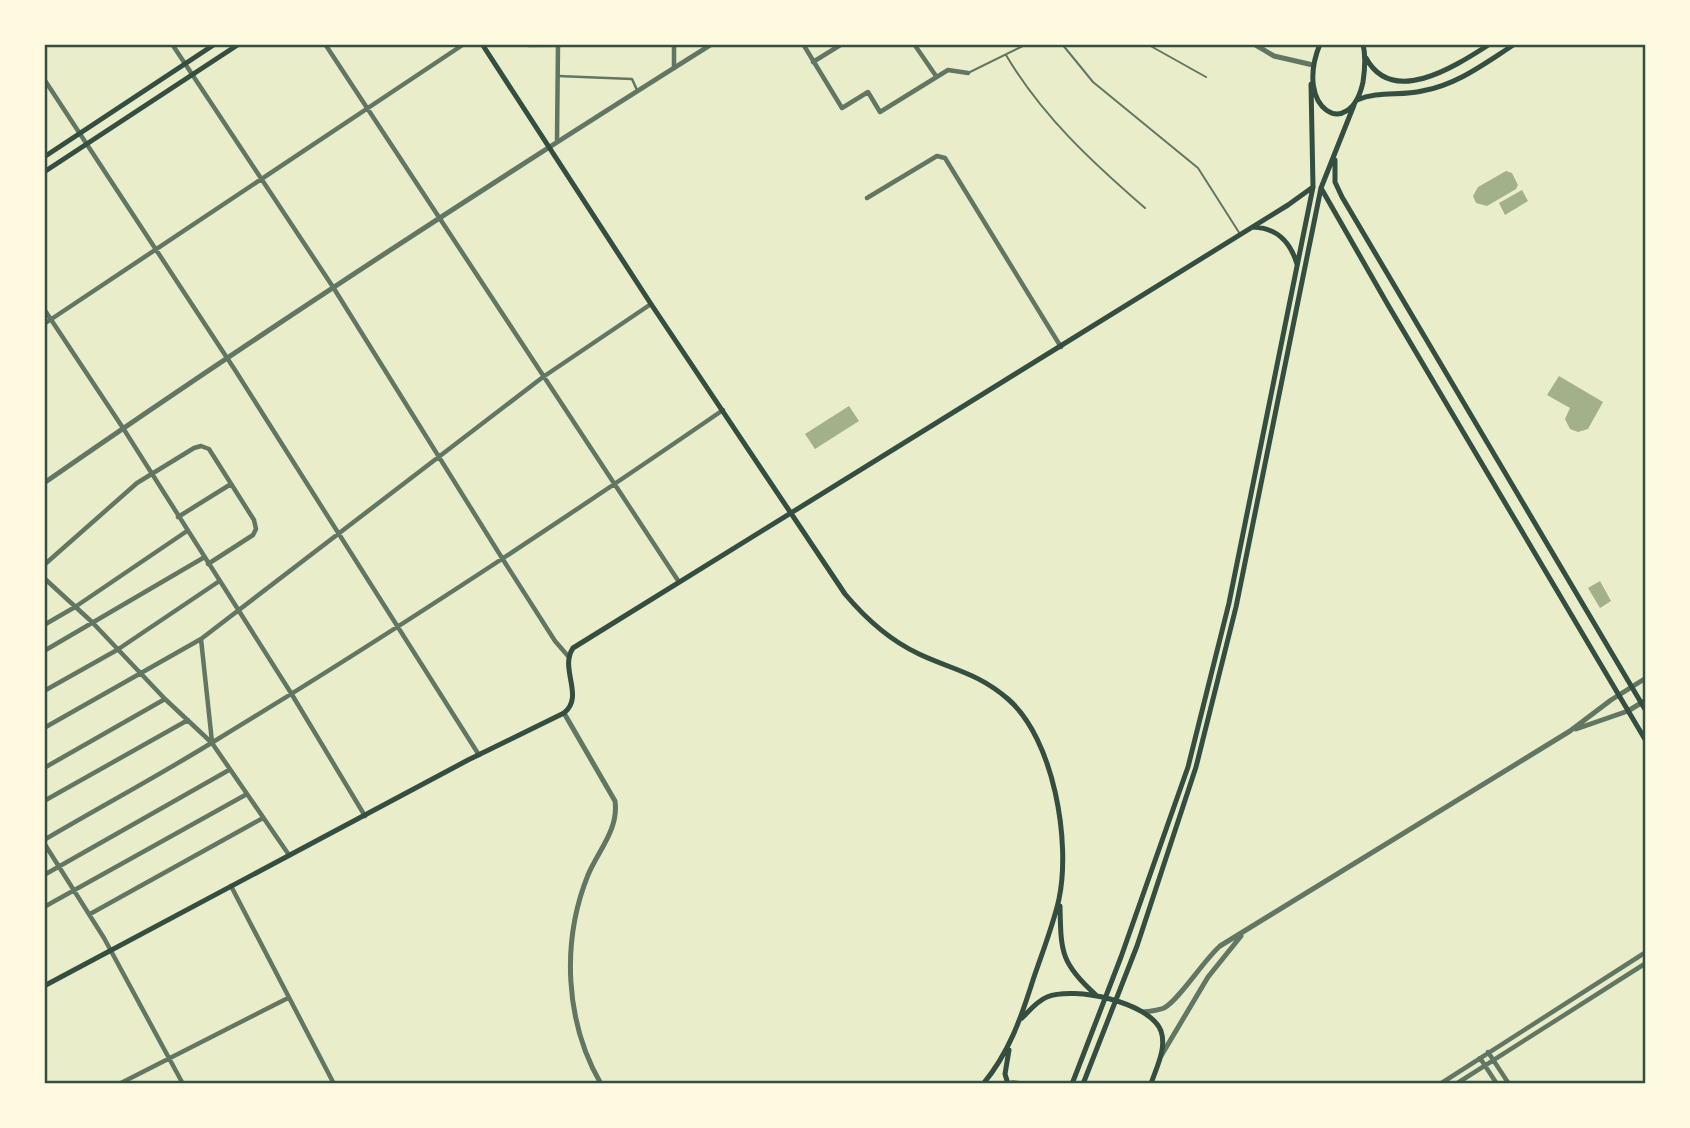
<svg xmlns="http://www.w3.org/2000/svg" width="1690" height="1128" viewBox="0 0 1690 1128" font-family="'Asap Condensed',sans-serif">
<rect width="100%" height="100%" fill="#e9edc9"/>
<!-- water -->
<path fill="#a3b18a" d="M1506,171L1512,173L1518,185L1516,189L1487,206L1476,203L1473,196L1478,187Z
M1522,190L1528,201L1505,215L1499,203Z
M1559,376L1603,402L1588,429L1578,432L1570,429L1565,419L1570,408L1547,395Z
M849,406L859,421L815,449L805,434Z
M1600,581L1611,601L1600,608L1588,588Z"/>
<g fill="none" stroke-linecap="round" stroke-linejoin="round">
<!-- service -->
<path stroke="#617663" stroke-width="2" d="M1062,44L1093,82L1198,168L1240,234
M1147,44L1206,77
M1006,55C1042,116 1092,162 1145,208
M968,73L1027,44"/>
<!-- pedestrian -->
<path stroke="#617663" stroke-width="2.5" d="M529,46L673,45
M558,76L632,79L637,90"/>
<!-- minor -->
<path stroke="#617663" stroke-width="4.5" d="M172,44L333,287L502,558L555,641L568,656
M325,44L679,582
M803,44L842,108L868,92L880,112L948,70L968,73
M914,44L936,76
M813,62L842,44
M674,68V44
M44,79L235,370L479,755
M557,140L558,44
M867,198L937,156L945,158L1061,347
M44,309L123,428L291,693L365,816
M44,324L464,44
M178,517L231,484
M44,565L137,483L194,448L201,446L209,449L254,520L256,529L253,535L208,564
M44,578L92,622L165,699L212,743L289,855
M44,625L75,607L187,531
M201,639L212,742
M44,651L203,558
M44,691L117,650L218,582
M44,728L201,639L543,377L651,304
M44,768L165,699
M44,801L188,720
M44,840C100,807 158,776 213,742C386,637 556,525 723,410
M44,843L104,938L183,1084
M44,875L229,770
M231,886L334,1084
M44,907L247,794
M90,914L263,818
M1488,1052L1509,1084
M1480,1058L1497,1084
M119,1084L288,998
M1440,1084L1646,952
M1456,1084L1646,963"/>
<!-- tertiary -->
<path stroke="#617663" stroke-width="5" d="M1254,44L1274,56L1313,65
M1646,44V45
M44,483C263,331 486,186 712,44
M564,713L615,801C619,829 598,851 588,875C561,942 565,1022 601,1084
M1576,729L1628,711L1646,700
M1143,1012C1150,1011 1157,1011 1164,1008C1179,1000 1203,961 1220,946L1570,731L1611,700L1646,678
M1161,1056L1208,977L1241,936"/>
<!-- secondary -->
<path stroke="#344e41" stroke-width="5" d="M482,44L651,304L845,594C866,619 889,640 919,654C953,670 978,673 1008,699C1054,739 1071,842 1059,899C1053,926 1042,953 1033,980C1021,1018 1009,1053 983,1084
M1320,44C1293,110 1350,142 1363,82C1365,69 1366,57 1363,44
M1366,58C1393,108 1457,65 1490,44
M1357,100C1378,91 1400,96 1422,91C1457,85 1485,63 1515,44
M44,157L215,44
M1335,160V182L1342,197L1646,711
M44,172L239,44
M1321,188L1388,305L1646,741
M1253,227C1277,228 1290,241 1297,264
M1060,906C1061,951 1060,963 1096,995
M44,986L468,760L564,713C585,696 559,669 573,648L1288,205L1313,187
M1022,1018C1029,1011 1037,1001 1047,997C1074,986 1150,1002 1161,1031C1167,1049 1156,1068 1151,1084
M1008,1084L1005,1074L1009,1050
M1072,1084L1121,957L1188,767L1229,603L1313,187L1311,84
M1083,1084L1137,946L1196,767L1236,607L1321,188L1354,105"/>
<!-- tram -->
<path stroke="#7c8e77" stroke-width="2" d="M998,1084L1013,1081L1034,1084"/>
</g>
<!-- border -->
<rect width="1690" height="1128" fill="none" stroke="#fefae0" stroke-width="91"/>
<rect x="46" y="46" width="1598" height="1036" fill="none" stroke="#344e41" stroke-width="2.5"/>
</svg>
